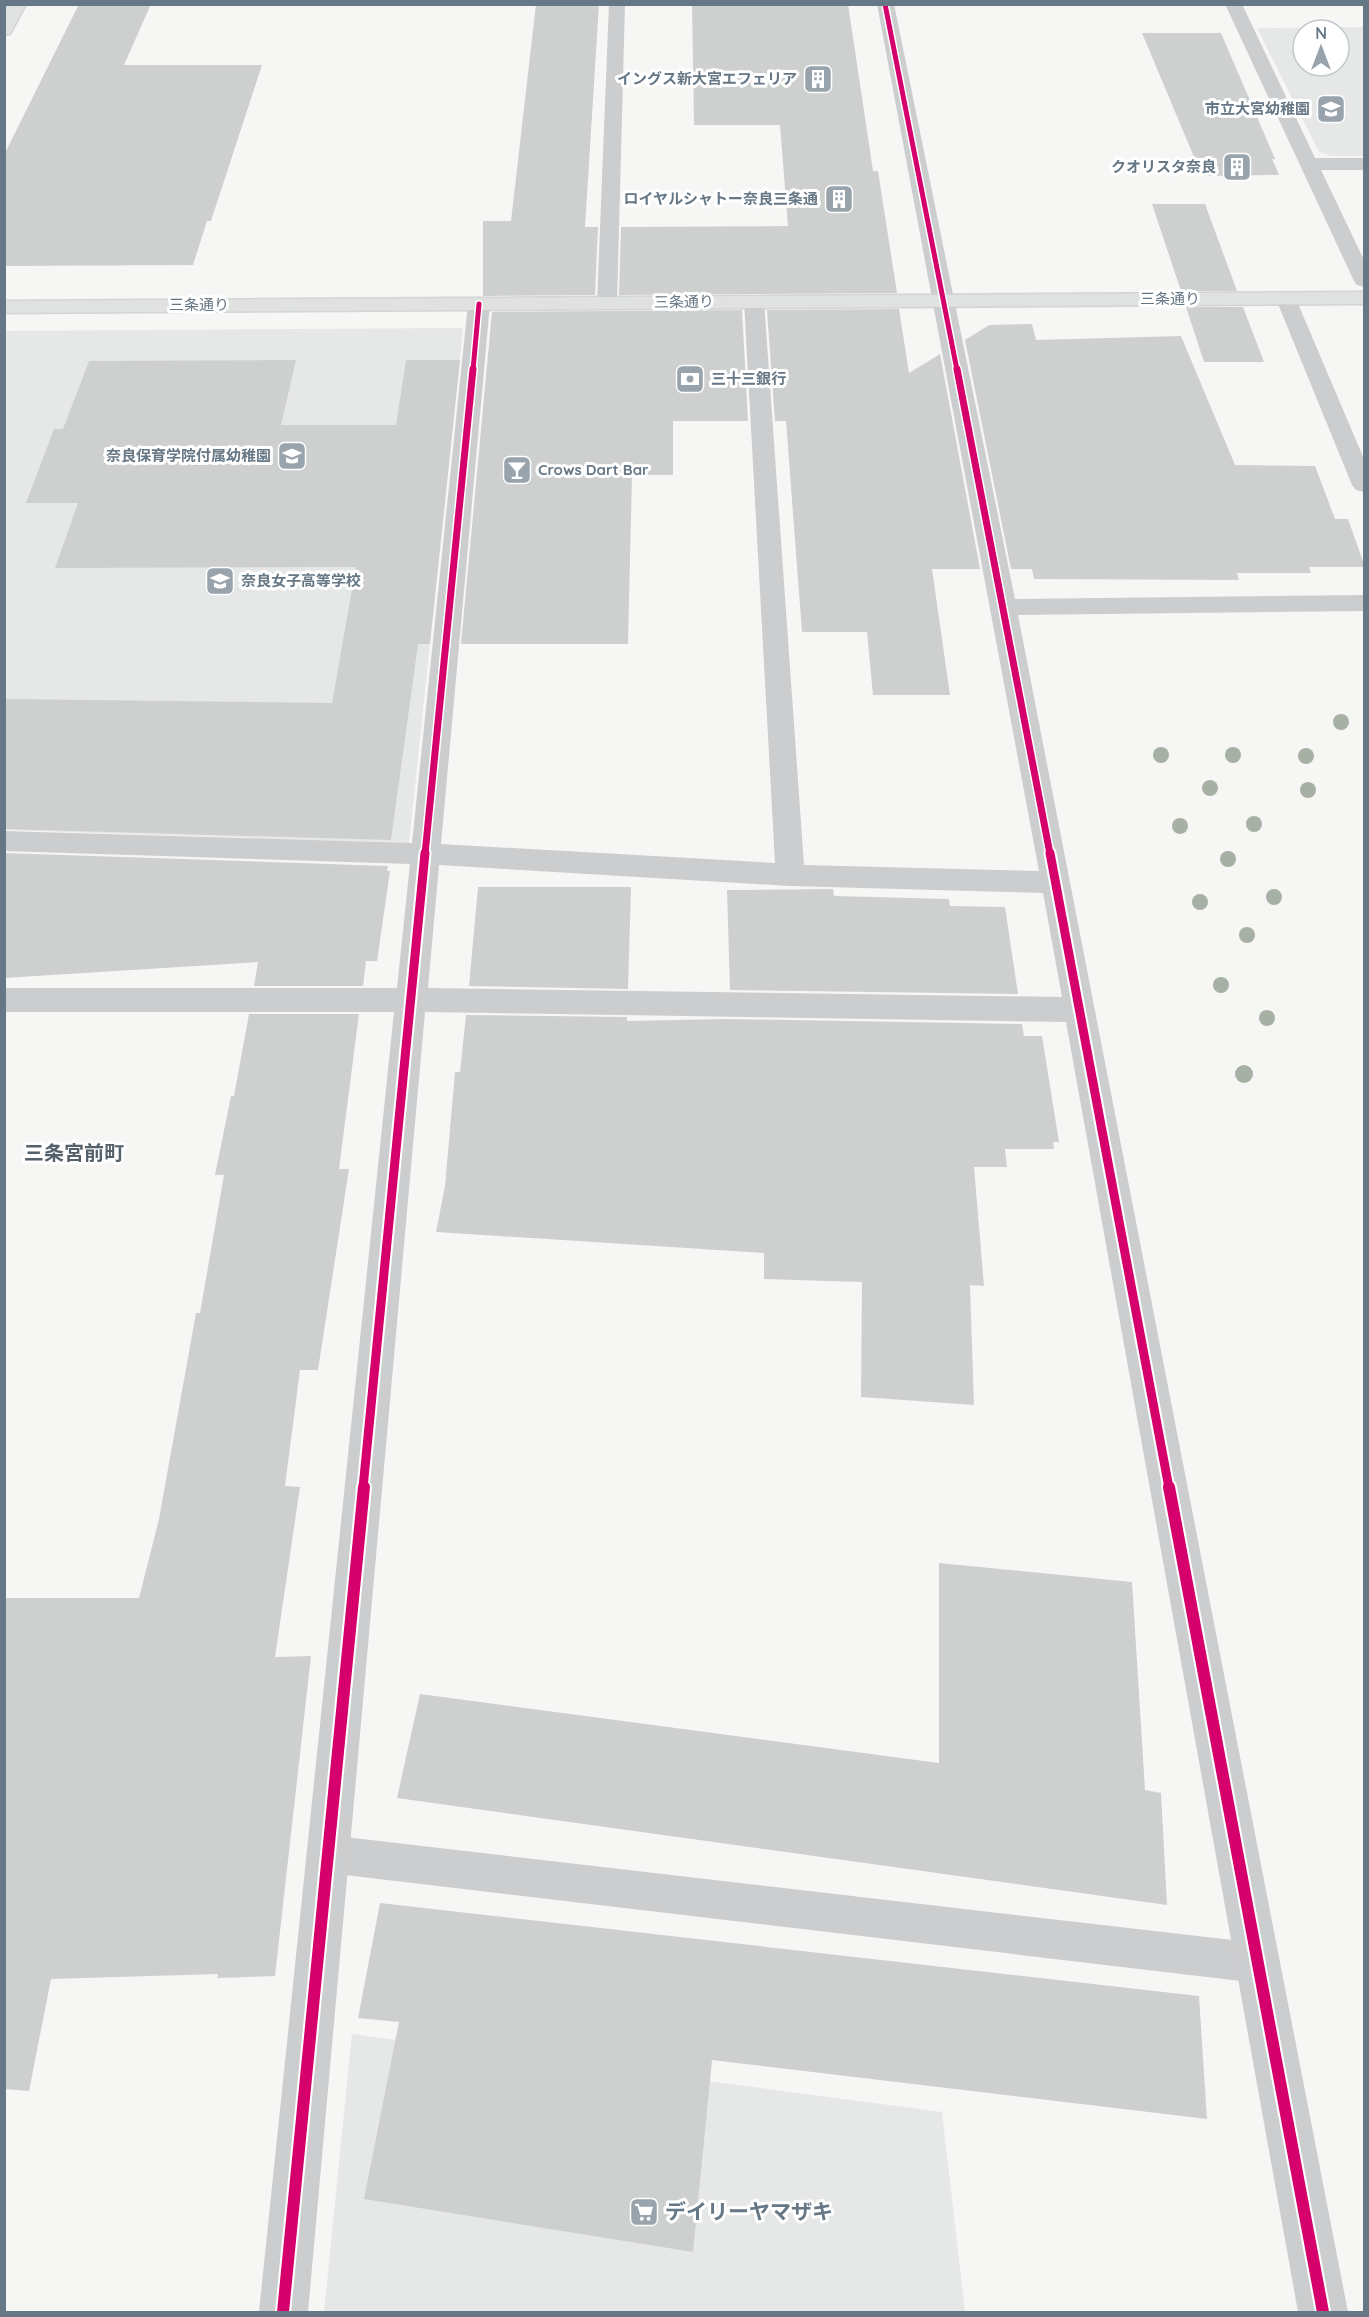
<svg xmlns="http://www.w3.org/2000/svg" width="1369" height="2317" font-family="Quicksand,'Noto Sans JP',sans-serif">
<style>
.built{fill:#e6e7e7;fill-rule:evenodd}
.building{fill:#ced0d0}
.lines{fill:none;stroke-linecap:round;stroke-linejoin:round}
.secondary-casing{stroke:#d3d4d5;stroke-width:3}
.lane{fill:#cccdce;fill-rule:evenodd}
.street{fill:#cccdce;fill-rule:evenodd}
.secondary{fill:#e0e1e1;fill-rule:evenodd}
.cycleway-far3-casing{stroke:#fff;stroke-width:8}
.cycleway-far2-casing{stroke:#fff;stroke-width:10}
.cycleway-far1-casing{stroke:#fff;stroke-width:13}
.cycleway-casing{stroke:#fff;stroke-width:16}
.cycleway-far3{stroke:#d6006c;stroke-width:5}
.cycleway-far2{stroke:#d6006c;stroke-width:7}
.cycleway-far1{stroke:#d6006c;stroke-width:9}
.cycleway{stroke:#d6006c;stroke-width:12}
.tree{fill:#a7b0a4}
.labels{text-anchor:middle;stroke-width:6;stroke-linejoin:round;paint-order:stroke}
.far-poi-label{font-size:15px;font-weight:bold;fill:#667785;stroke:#fff;text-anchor:end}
.far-street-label{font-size:15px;fill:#667785;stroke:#fff}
.neighbourhood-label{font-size:20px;font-weight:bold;fill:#54606a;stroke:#fff}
.near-poi-label{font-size:21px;font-weight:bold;fill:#667785;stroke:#fff;text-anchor:start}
</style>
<rect width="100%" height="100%" fill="#f6f6f5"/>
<g class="built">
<path d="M1364,27V156H1330L1319,152L1257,28ZM1303,30H1339V66H1303Z"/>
<path d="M463,328L409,843L5,830V331Z"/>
<path d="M352,2034L942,2112L965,2312H324Z"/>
</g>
<g class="building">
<path d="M79,4H151L124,65H262L211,221H207L193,265L4,266V155Z"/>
<path d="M536,4H599L585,227H598L595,295L483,296V221H511Z"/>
<path d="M692,4H848L873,171H878L897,293L619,295L621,227L788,226L780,125H694Z"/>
<path d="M1142,33H1221L1275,159H1272L1279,175L1202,176Z"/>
<path d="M1152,204H1205L1237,291H1181Z"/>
<path d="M1186,307H1243L1264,362H1204Z"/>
<path d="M899,309L909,373L940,354L980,569H932L950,695H873L867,632H802L786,421H775L767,310Z"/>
<path d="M742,310L748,421H673V475H632L628,644H461L492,312Z"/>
<path d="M1032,324L1036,340L1181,336L1235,465L1315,466L1335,519H1348L1365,567H1309L1311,573H1237L1239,580L1034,579L1032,569H1011L965,340L989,325Z"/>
<path d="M296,360L281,425H396L406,360H460L430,644H418L391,840L4,829V699L332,703L356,567L55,568L78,503H26L54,429H63L89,361Z"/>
<path d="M4,853L388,866L387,871H390L377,961H366L363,986H254L258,962L4,978Z"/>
<path d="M478,887H631L628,989L469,986Z"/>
<path d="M833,889L834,896L949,899L950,906L1005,907L1018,994L730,990L727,890Z"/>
<path d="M249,1014H359L339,1169H349L318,1370H300L285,1486L300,1487L275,1657L311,1656L275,1976L217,1978L218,1974L51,1979L29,2091L4,2089V1598H139L159,1519L196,1313H200L224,1175H215L231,1096H234Z"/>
<path d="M466,1015L627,1017V1021L725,1019L1022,1024L1024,1036H1042L1059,1142H1053L1054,1149H1005L1007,1167H974L984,1286L970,1285L974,1405L861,1397L862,1282L764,1279V1253L436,1232L445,1186L455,1072H460Z"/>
<path d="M939,1563L1132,1582L1145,1790L1161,1793L1167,1905L397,1798L420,1694L939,1763Z"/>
<path d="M380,1903L1199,1996L1207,2119L712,2060L693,2252L364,2199L399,2022L358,2018Z"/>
</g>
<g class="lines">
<g class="secondary-casing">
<g id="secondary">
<path d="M9,4H26L10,34L4,35V13Z"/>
<path d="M1364,292V304L4,313V301Z"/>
</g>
</g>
<g class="lane">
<path d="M609,4H625L617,303L607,309L597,303Z"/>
<path d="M328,1835L1258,1943L1272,1949L1278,1963L1272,1977L1258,1983L328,1873L314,1868L309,1854L314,1840Z"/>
</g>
<g class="street">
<path d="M877,4H894L1015,599L1364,595V611L1018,615L1348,2312H1298L1066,1022L425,1012L308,2312H259L394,1012H4V988H397L410,864L4,851V831L412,843L468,304L472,300H486L490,304L441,844L775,863L744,301L747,297H761L764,301L804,865L1039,871ZM439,865L790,886L1043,893L1062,997L428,988Z"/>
<path d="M1225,4H1242L1315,158H1364V170H1321L1364,260V287L1357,285L1354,281Z"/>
<path d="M1286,293L1293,295L1296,299L1364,459V492L1356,490L1352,485L1276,299L1279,295Z"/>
</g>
<use href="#secondary" class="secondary"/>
<g class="cycleway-far3-casing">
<g id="cycleway-far3">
<path d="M885,4L957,370"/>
<path d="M473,370L479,304"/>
</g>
</g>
<g class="cycleway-far2-casing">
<g id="cycleway-far2">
<path d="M957,369L1050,854"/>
<path d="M425,854L473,369"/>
</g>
</g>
<g class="cycleway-far1-casing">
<g id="cycleway-far1">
<path d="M1050,853L1169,1488"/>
<path d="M363,1488L425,853"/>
</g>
</g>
<g class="cycleway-casing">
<g id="cycleway">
<path d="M1169,1487L1323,2312"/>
<path d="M283,2312L364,1487"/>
</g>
</g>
<use href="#cycleway-far3" class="cycleway-far3"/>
<use href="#cycleway-far2" class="cycleway-far2"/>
<use href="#cycleway-far1" class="cycleway-far1"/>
<use href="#cycleway" class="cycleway"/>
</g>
<g class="tree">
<circle cx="1341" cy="722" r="8"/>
<circle cx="1161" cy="755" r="8"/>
<circle cx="1233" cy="755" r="8"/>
<circle cx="1306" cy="756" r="8"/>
<circle cx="1210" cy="788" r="8"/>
<circle cx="1308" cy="790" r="8"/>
<circle cx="1254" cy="824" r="8"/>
<circle cx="1180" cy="826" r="8"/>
<circle cx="1228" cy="859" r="8"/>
<circle cx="1274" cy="897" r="8"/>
<circle cx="1200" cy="902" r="8"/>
<circle cx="1247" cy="935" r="8"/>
<circle cx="1221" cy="985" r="8"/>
<circle cx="1267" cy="1018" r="8"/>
<circle cx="1244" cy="1074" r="9"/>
</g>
<defs>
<g id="building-square" transform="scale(1.5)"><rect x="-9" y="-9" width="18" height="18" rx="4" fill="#98a3ac" stroke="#fff"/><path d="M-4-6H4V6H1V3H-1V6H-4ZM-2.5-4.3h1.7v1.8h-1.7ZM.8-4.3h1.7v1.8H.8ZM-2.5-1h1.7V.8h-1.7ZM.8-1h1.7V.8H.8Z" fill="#fff"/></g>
<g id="school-square" transform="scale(1.5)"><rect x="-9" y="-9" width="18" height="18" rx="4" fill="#98a3ac" stroke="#fff"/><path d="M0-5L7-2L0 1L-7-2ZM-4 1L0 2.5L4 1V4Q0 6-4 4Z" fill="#fff"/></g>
<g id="bank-square" transform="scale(1.5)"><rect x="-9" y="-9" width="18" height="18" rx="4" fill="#98a3ac" stroke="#fff"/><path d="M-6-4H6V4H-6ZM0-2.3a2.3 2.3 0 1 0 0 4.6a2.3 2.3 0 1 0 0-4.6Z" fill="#fff"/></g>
<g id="bar-square" transform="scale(1.5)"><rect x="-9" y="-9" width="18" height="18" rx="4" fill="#98a3ac" stroke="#fff"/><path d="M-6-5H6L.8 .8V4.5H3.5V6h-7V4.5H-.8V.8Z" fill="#fff"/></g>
<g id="supermarket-square" transform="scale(1.5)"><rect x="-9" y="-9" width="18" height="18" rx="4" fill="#98a3ac" stroke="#fff"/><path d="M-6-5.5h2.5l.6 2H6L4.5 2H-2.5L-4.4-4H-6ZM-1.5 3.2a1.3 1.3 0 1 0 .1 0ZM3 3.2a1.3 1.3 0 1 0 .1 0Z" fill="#fff"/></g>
</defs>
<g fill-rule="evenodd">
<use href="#building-square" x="818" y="79"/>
<use href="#school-square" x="1331" y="109"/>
<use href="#building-square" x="1237" y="167"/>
<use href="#building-square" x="839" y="199"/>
<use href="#bank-square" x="690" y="379"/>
<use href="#school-square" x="292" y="456"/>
<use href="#bar-square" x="517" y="470"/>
<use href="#school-square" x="220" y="581"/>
<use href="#supermarket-square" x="644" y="2212"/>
</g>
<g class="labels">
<g class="far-poi-label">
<text x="797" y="84">イングス新大宮エフェリア</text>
<text x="1310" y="114">市立大宮幼稚園</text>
<text x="1216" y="172">クオリスタ奈良</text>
<text x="818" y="204">ロイヤルシャトー奈良三条通</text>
<text x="711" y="384" text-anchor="start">三十三銀行</text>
<text x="271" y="461">奈良保育学院付属幼稚園</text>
<text x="538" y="475" text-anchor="start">Crows Dart Bar</text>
<text x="241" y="586" text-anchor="start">奈良女子高等学校</text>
</g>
<g class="far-street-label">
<text x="1170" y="304">三条通り</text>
<text transform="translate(684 302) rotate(-1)" y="5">三条通り</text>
<text x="199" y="310">三条通り</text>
</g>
<g class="neighbourhood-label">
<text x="74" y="1160">三条宮前町</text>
</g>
<g class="near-poi-label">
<text x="665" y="2219">デイリーヤマザキ</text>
</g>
</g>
<rect width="1369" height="2317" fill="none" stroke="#667785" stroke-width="12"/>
<g transform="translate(1321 48)"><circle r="28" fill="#ffffff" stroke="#c2c9ce" stroke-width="1.5"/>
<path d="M0-4.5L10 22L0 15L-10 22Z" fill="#98a3ac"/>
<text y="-9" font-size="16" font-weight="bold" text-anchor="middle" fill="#667785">N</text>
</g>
</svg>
